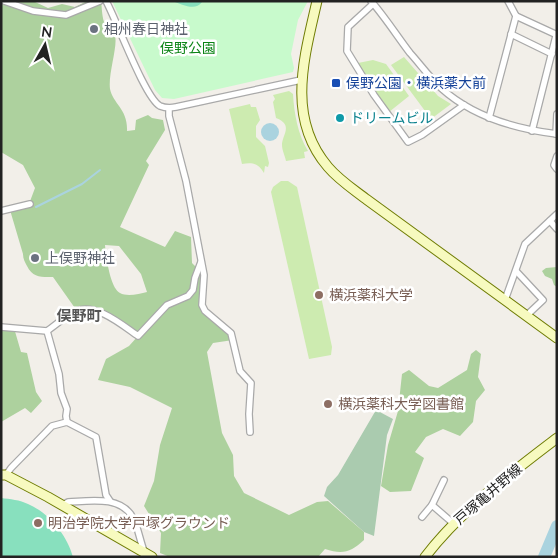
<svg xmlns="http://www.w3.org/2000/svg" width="558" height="558" font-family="Lato,'Noto Sans JP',sans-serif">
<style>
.grass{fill:#cdebb0}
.forest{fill:#add19e;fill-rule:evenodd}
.cemetery{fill:#aacbaf}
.park{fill:#c8facc}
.pitch{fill:#88e0be}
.water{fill:#aad3df}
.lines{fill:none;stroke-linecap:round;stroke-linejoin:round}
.stream{stroke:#aad3df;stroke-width:2}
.river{stroke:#aad3df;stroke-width:12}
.street-casing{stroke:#a9a9a9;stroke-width:8}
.secondary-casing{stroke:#707d05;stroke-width:11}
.street{stroke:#fff;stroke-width:5.5}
.secondary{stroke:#f7fabf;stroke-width:9}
.worship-dot{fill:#6b7280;stroke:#fff;stroke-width:2}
.transit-dot{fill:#1a4fb4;stroke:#fff;stroke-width:2}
.culture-dot{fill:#0f9aa8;stroke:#fff;stroke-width:2}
.education-dot{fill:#8d6e63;stroke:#fff;stroke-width:2}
.labels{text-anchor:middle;stroke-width:5;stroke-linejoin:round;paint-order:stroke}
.worship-label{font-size:14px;fill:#5b616d;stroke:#fff;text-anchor:start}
.park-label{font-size:14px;fill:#0c8416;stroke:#fff}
.transit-label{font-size:14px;fill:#164399;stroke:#fff;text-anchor:start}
.culture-label{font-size:14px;fill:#0d838f;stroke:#fff;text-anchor:start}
.education-label{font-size:14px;fill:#785e54;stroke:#fff;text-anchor:start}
.street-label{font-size:14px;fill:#222;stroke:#fff}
.neighbourhood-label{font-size:15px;font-weight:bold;fill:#555;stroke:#fff}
</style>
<rect width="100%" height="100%" fill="#f2efe9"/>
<g class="grass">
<path d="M404,57L438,96L451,104L431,119L391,65Z"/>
<path d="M373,60L386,64L409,96L389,112L358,63Z"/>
<path d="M289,91L293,94C294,113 298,135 308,151L304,152L305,158L286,161C285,156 282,150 282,145C282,135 294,125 276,118L273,102L275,99L273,95Z"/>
<path d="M250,104L251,107H256L260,120L256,126V137L265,146L269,163L268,167L265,166L264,173C258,163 252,162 242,164L229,109Z"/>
<path d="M281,181H288L297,187L332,347L331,355L309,359L271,192L273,187Z"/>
</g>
<g class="forest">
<path d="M1,1H33L48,8L62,4L75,7L87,1H101C102,8 102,19 105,24C108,28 113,30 115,36C118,46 108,74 110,89C113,104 128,109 127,131L135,130L136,120L148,115L152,118L163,120L165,130L146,161L149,165L120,227L165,247L175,231L191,237L192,263L204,275L202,306L221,323L233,340L213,343L207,352L222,433L233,455L234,476L244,493L289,515L317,502L328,501L364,532V540C351,552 343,555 325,549L318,557H170L160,553L161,533L144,506L154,481L160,445L172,408L130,387L98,380L106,359L129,346L138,336L101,313L77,311L53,277C41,277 33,278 27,266C25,262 23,259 23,254L10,210L29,204L35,188L23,165L1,152ZM105,245L119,246L141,274L147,292C139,294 127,297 120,293C110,288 106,256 105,245Z"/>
<path d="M557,267V287L554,285L552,279L545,276L542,271L546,268Z"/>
<path d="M1,327L14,328L21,352L27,353L36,392L42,401L31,413L25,408L1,422Z"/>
<path d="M476,350L481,354L478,377L485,390L476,401L473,422L460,436L443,429L426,437L415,452L424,458L411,491L390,492L381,486L388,445L398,411L402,374L409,370L429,386L438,388L467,370L471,354Z"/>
</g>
<path class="cemetery" d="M376,410L393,419L387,435L374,536L364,532L324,496L327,487L338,475Z"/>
<path class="park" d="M112,1H308L298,20L291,54L294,68L293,72L174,99L162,98L155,90Z"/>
<g class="pitch">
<path d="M172,1H206L202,2C195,12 182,4 172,1Z"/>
<path d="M1,498C10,499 20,500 28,504C49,513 67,535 73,557H1Z"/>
</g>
<circle class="water" cx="270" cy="132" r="9"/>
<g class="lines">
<path class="stream" d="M36,207L82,184L100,170"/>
<path class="river" d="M544,557L557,526"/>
<g class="street-casing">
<g id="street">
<path d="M4,1L33,11L66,15L100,1"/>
<path d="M106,1C117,21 145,98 160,106C165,108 171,108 176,107L301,80"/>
<path d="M371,1C385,17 397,36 410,53C420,64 430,78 441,88C473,117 515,129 557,134"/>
<path d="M373,4L348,27L347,51L374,95L408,142L422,135L464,105"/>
<path d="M516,16L555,34L556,36L532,131"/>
<path d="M511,34L552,54"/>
<path d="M169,108V116L186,181L204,275L202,305L205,311L231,333L240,371L251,383L249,414L250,432"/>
<path d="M489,118L516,16L508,1"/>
<path d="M556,134L557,114"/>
<path d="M557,156L554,165L557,169"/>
<path d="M1,211L30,204"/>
<path d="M550,221L557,229"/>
<path d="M516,271L543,300L526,316"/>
<path d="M505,300L525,244L557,214"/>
<path d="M1,327L47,331"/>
<path d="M67,422L66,416L67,409L61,393L59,374L47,331C56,325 65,316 76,311C97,303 122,325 138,336L167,305L188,296L193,290L195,278L201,262"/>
<path d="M6,475L11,468L52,426L67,422L96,437L106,495L110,501"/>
<path d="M63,505L68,502C89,501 121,495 133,518C138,527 140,541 144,551"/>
<path d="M432,505L444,480"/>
<path d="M422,517L432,505L454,524"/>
</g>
</g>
<g class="secondary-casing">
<g id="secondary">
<path d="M317,1C304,58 286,118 328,167C339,180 353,189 366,199L557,338"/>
<path d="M1,475H6L48,497L152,557"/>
<path d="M425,557C461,510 510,474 557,438"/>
</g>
</g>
<use href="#street" class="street"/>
<use href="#secondary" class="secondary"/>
</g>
<g class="worship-dot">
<circle cx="94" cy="29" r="5"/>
<circle cx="35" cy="258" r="5"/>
</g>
<rect class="transit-dot" x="331" y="78" width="10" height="10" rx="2.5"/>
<circle class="culture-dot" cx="340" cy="118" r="5"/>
<g class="education-dot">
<circle cx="319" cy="295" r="5"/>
<circle cx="328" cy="404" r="5"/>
<circle cx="38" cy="523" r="5"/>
</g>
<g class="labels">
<g class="worship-label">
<text x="104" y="34">相州春日神社</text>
<text x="45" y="263">上俣野神社</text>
</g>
<g class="park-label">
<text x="188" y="53">俣野公園</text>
</g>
<g class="transit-label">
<text x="346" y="88">俣野公園・横浜薬大前</text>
</g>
<g class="culture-label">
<text x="350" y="123">ドリームビル</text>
</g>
<g class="education-label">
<text x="329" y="300">横浜薬科大学</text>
<text x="338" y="409">横浜薬科大学図書館</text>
<text x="48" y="528">明治学院大学戸塚グラウンド</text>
</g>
<g class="street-label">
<text transform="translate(488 494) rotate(-41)" y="5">戸塚亀井野線</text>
</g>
<g class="neighbourhood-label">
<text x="79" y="321">俣野町</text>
</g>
</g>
<rect width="558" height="558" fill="none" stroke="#222222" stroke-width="5"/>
<g transform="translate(45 45) rotate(8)" stroke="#ffffff" stroke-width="4" paint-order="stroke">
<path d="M0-4L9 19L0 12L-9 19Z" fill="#222222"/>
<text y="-8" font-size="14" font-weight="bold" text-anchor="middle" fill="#222222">N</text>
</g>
</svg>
